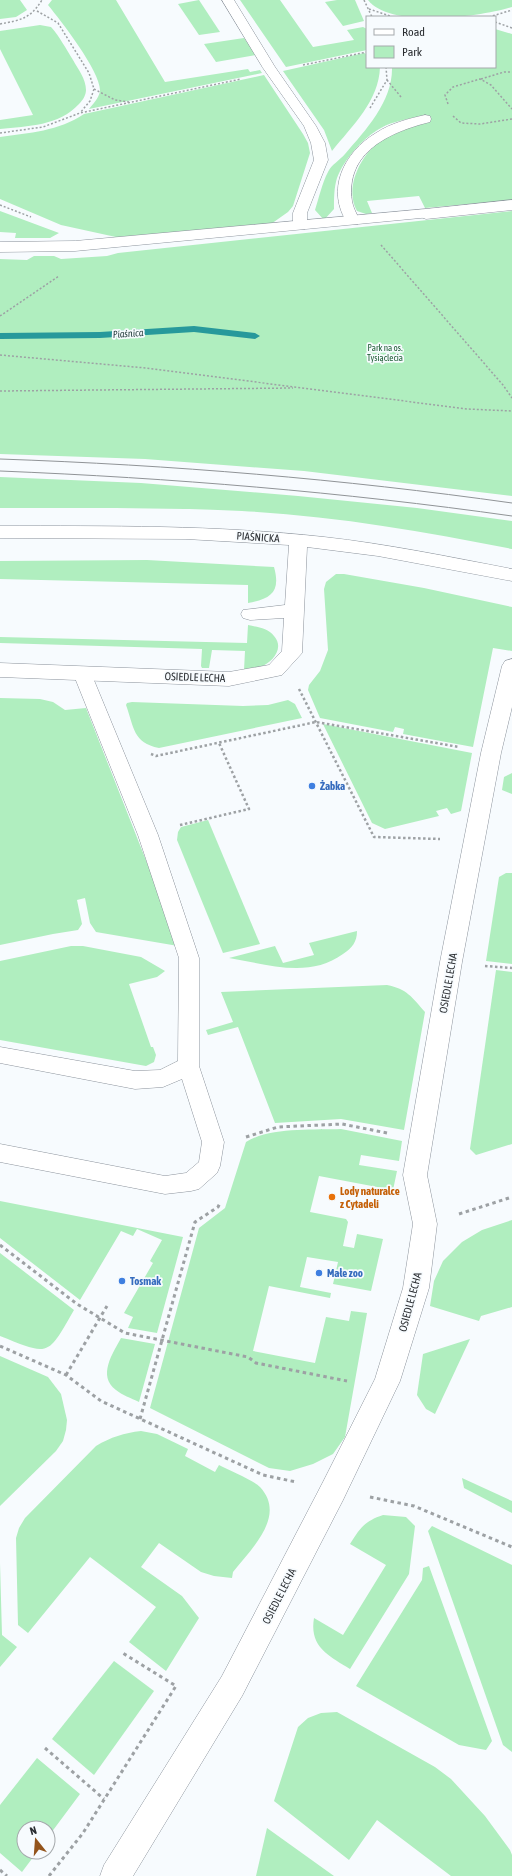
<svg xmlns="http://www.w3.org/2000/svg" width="512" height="1876" font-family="'Asap Condensed',sans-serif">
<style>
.green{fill:#b0eebf}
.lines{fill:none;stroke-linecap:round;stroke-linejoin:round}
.stream{fill:#27999b;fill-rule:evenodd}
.service-casing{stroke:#8c939c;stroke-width:1}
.pedestrian-casing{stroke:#8c939c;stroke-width:1}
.minor-casing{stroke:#8c939c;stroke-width:1}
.path-far2{stroke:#9da1a4;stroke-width:1.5;stroke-dasharray:2 2;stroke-linecap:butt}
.path-far1{stroke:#9da1a4;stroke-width:2.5;stroke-dasharray:2.5 2.5;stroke-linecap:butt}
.path{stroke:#9da1a4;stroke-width:3;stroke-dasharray:3.5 3.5;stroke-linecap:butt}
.service{fill:#fff;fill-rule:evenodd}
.pedestrian{fill:#fff;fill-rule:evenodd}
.minor{fill:#fff;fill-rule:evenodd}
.tram{stroke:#909497;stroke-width:1}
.shop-dot{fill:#3f7fe0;stroke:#f7fbfe;stroke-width:1.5}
.food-dot{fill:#e8710a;stroke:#f7fbfe;stroke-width:1.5}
.labels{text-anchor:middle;stroke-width:3.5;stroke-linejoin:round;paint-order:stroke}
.far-park-label{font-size:9px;fill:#195830;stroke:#f7fbfe}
.far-water-label{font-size:10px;font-style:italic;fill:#1f3838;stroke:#f7fbfe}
.street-label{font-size:11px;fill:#2a2d31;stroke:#f7fbfe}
.shop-label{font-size:11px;font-weight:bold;fill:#366cbe;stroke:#f7fbfe;text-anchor:start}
.food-label{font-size:11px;font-weight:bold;fill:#c56008;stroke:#f7fbfe;text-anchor:start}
</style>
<rect width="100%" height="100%" fill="#f7fbfe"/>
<g class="green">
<path d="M0,0H20L27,10L16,17L0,19Z"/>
<path d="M52,0H116L165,82L248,69L250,72L260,70L262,73L89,109C93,104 99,98 100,91C101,72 61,21 48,5Z"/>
<path d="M199,0L220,32L199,35L178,4Z"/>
<path d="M240,0H280L313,47L354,40L347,30L363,27L367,29V50L286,67Z"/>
<path d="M337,0H355L364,21L343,26L325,2Z"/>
<path d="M368,0H512V7C481,17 390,29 368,0Z"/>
<path d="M40,25L51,27C60,37 66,49 73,60C78,69 86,79 86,90C86,95 83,100 79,104C59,126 28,126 0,129V120L33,115L0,49V31Z"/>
<path d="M495,29L512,34V200L425,208L419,196L367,201L372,213L366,214L357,211C342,184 366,145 392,133C403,128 416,125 428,122L422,116C409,119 393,121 381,128C364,137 344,159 337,178C334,188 334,198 334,209L324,220L315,210C319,198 322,183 328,172C331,165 340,160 345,154C366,130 393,101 392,67H495Z"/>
<path d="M244,38L256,55L216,62L204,44Z"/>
<path d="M364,53L367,54V67H380C379,101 352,126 332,151L324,130L283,71Z"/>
<path d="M264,75L303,134L308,143L310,153L293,206L288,212L271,224L125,239L61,225L0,199V137C29,133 59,131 84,114Z"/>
<path d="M0,211L59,233L50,238H15L16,233L0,232Z"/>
<path d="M512,211V496L304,471L145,459L0,454V259L27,260L34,256H54L61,259L107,256L118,253Z"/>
<path d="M0,477L141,483L298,496L417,508L512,521V549C423,531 333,516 242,511C162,507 81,508 0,508Z"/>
<path d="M147,560L274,567C281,592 271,599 248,603V585L0,579V561Z"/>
<path d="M336,574H344L424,588L512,607V651L493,648L473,747L403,734L404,729L395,727L393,732L320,718L308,690L309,685L320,671L328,650L324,589L326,582Z"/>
<path d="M248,625C257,627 268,628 274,636C285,648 272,663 260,667C255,669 249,669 244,670L245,651L212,650L209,668H202L201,666L202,649L0,643V637L247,643Z"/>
<path d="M0,698L40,699L53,702L65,710L86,708L177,939L178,946L96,932L90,923L85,898L77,900L82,924L78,930L53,934L0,945Z"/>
<path d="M288,700L295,704L302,718L159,748C133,743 134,727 126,705L127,703L132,702L243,706L268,705Z"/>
<path d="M323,724L472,753L461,811L451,814L447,808L436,811L439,816L385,829L372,823Z"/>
<path d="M512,773V794L502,790L504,777Z"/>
<path d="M208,820L260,944L223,953L177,840L178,832L181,827Z"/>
<path d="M506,873H512V964L486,961L499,877Z"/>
<path d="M357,931C357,942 352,948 343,954C309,979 267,964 229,958L275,946L283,963L314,955L309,943Z"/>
<path d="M71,946H83L141,957L165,971L157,977L129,984L151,1047H153L156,1055L154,1062L146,1066L0,1040V961Z"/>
<path d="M496,970L512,972V1144L476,1155L470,1149Z"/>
<path d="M387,985C407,989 412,997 425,1012L404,1130L341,1119L275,1123L238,1027L208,1035L206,1030L233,1022L221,992Z"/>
<path d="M341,1129L402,1141L399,1161L361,1155L359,1165L397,1171L393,1190L319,1176L310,1212L346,1219L348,1222L343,1246L354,1248L357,1234L383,1239L371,1291L333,1284L338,1262L307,1257L300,1287L331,1293L330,1298L269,1286L253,1351L315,1363L326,1317L349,1321L351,1311L367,1313L345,1437L333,1454L313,1464L290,1471L269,1468L150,1408L199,1228L225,1208L246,1142C270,1127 313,1130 341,1129Z"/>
<path d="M0,1201L183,1237L157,1333L128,1328L133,1317L124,1313L153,1263L150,1261L162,1240L137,1229L133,1236L121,1231L80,1300L0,1238Z"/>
<path d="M512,1220V1307L481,1316L479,1321L430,1306L434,1281L443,1261L462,1242L482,1230Z"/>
<path d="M0,1253L74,1310C47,1357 50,1356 0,1336Z"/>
<path d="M121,1338L155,1344L139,1402C131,1398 122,1395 116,1390C97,1376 113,1353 121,1338Z"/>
<path d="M470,1339L435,1414L426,1409L417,1395L423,1354Z"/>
<path d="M0,1356L48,1377L61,1394L67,1420L66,1430L63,1441L56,1451L0,1506Z"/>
<path d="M141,1431L157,1434L188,1449L185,1456L215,1472L219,1465C228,1470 253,1480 260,1487C287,1516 251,1549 233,1572L232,1578L214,1576L201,1572L159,1543L141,1567L182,1596L199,1618L166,1671L129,1642L156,1607L90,1557L28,1633L18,1625L16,1538L19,1528L25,1518L96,1446C111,1437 124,1433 141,1431Z"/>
<path d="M462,1478L512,1501V1513L464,1488Z"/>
<path d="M383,1515L406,1517L415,1526L409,1574L350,1669C329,1656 309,1647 314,1618L343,1635L386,1565L350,1544C360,1528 365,1521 383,1515Z"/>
<path d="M432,1526L512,1565V1752L503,1745L428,1531Z"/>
<path d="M0,1563L2,1635L17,1647L0,1667Z"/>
<path d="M429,1566L492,1741L486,1750L459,1745L356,1686L422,1580L423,1568Z"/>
<path d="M114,1661L154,1691L94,1775L52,1739Z"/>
<path d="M337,1712L435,1767L451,1779L485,1816L510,1850L512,1855V1876H451L377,1820L349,1860L274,1801L298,1727L308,1718L321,1713Z"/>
<path d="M37,1758L80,1794L48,1837V1828H24V1852H37L22,1872L0,1853V1805Z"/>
<path d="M267,1828L334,1876H256Z"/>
</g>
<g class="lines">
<path class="stream" d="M194,326L255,333L260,336L255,339L194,332L100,338L0,339V333L100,332Z"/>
<g class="service-casing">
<g id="service">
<path d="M222,0H234L275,67L316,126L325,143L328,160L307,213V226L305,229H295L293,226V213L314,160L311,143L304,126L263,68Z"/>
<path d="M425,115L430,116L431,119L430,122C390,132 345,152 352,201C353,208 357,214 360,221L358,224H348C325,190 344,152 376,133C391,123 408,119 425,115Z"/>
<path d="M82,667L88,669L91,673L158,835L199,958V1066L224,1142L220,1166L217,1173L199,1189L191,1191L165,1194L0,1162V1144L165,1176L186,1173L199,1162L202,1142L182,1079L163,1087L135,1089L0,1063V1047L135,1071L160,1070L178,1061L179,958L138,835L73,673L76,669Z"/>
</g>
</g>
<g class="pedestrian-casing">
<path id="pedestrian" d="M512,200V210L426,219L421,217L418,214L421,211L426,209Z"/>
</g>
<g class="minor-casing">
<g id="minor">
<path d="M426,209L431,211L434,214L431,217L75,251L0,252V242L75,241Z"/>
<path d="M0,526C108,526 216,525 324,537C387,544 450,557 512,569V581L378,556L307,547L302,653L282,675L229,686L0,677V663L229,672L269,665L282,651L284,618L250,620L243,618L241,614L243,610L285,605L289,545L186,539L0,538Z"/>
<path d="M512,659V707L501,753L462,962L427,1175L437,1224L429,1288L400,1381L343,1500L242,1696L133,1876H100L104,1865L222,1676L323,1482L375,1379L403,1288L413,1224L403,1175L440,962L481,753L502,666L505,661Z"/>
</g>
</g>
<g class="path-far2">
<path d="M364,0L372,17"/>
<path d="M369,9L393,17"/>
<path d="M37,11L58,23L89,73L94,89L90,101L80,113"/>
<path d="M489,17L512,10"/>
<path d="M495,22L512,28"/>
<path d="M0,24C21,20 30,19 42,0"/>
<path d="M303,65L367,52"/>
<path d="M481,79L504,72H512"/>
<path d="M387,80L401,97"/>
<path d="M94,89L115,100L129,102"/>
<path d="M448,104L445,95L453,87L480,79L491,85L512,109"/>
<path d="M370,108L387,80L386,67"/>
<path d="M453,116L461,123L480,124L512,119"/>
<path d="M0,133L43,127L80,113L241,79"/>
<path d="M0,205L31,217"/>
<path d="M381,245L503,385L512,398"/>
<path d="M0,316L59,276"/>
<path d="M0,355L146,368L467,409L512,411"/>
<path d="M0,391L293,388"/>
</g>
<g class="path-far1">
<path d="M299,689L374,837L440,839"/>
<path d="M151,754L156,756L316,722L459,747"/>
<path d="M180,825L249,809L219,743"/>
<path d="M485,966L512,968"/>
</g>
<g class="path">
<path d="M246,1137L278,1127L342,1124L387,1133"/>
<path d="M459,1214L512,1197"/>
<path d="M0,1245L77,1304L125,1333L248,1357L256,1363L347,1381"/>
<path d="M0,1346L66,1375L101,1401L263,1475L296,1482"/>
<path d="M66,1375L107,1306"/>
<path d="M140,1419L195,1222L218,1207L220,1203"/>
<path d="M370,1497L414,1506L512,1547"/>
<path d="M45,1748L104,1799"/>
<path d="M0,1870L7,1876"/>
<path d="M49,1876L83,1833L176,1686L121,1652"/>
</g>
<use href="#service" class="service"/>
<use href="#pedestrian" class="pedestrian"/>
<use href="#minor" class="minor"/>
<g class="tram">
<path d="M0,459C172,465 342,479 512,503"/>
<path d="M0,471C172,478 342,492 512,516"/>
</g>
</g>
<g class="shop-dot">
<circle cx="312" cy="786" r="4"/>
<circle cx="319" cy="1273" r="4"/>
<circle cx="122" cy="1281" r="4"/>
</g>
<circle class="food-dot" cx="332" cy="1197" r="4"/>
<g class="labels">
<g class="far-park-label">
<text x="385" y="351">Park na os.<tspan x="385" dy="10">Tysiąclecia</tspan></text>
</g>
<g class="far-water-label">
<text transform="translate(128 333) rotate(-4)" y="4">Piaśnica</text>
</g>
<g class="street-label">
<text transform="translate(258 537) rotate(4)" y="4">PIAŚNICKA</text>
<text transform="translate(195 677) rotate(2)" y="4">OSIEDLE LECHA</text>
<text transform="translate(448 983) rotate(-80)" y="4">OSIEDLE LECHA</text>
<text transform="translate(410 1302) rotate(-75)" y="4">OSIEDLE LECHA</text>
<text transform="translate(279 1596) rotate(-63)" y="4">OSIEDLE LECHA</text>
</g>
<g class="shop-label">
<text x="320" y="790">Żabka</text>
<text x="327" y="1277">Małe zoo</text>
<text x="130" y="1285">Tosmak</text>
</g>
<g class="food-label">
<text x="340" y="1195">Lody naturalce<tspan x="340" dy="13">z Cytadeli</tspan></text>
</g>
</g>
<rect x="366" y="16" width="130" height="52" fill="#f7fbfe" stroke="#a5a9ac"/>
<rect x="374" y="29" width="20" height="6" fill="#ffffff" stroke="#a5a9ac"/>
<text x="402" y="36" font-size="12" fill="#2a2d31">Road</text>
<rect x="374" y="46" width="20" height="12" fill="#b0eebf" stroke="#a5a9ac"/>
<text x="402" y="56" font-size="12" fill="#2a2d31">Park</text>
<g transform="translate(36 1840) rotate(343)"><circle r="19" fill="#f7fbfe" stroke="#a5a9ac"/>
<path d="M0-3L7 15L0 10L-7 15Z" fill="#93541c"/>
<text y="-6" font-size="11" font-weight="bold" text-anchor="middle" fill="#2a2d31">N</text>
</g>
</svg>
